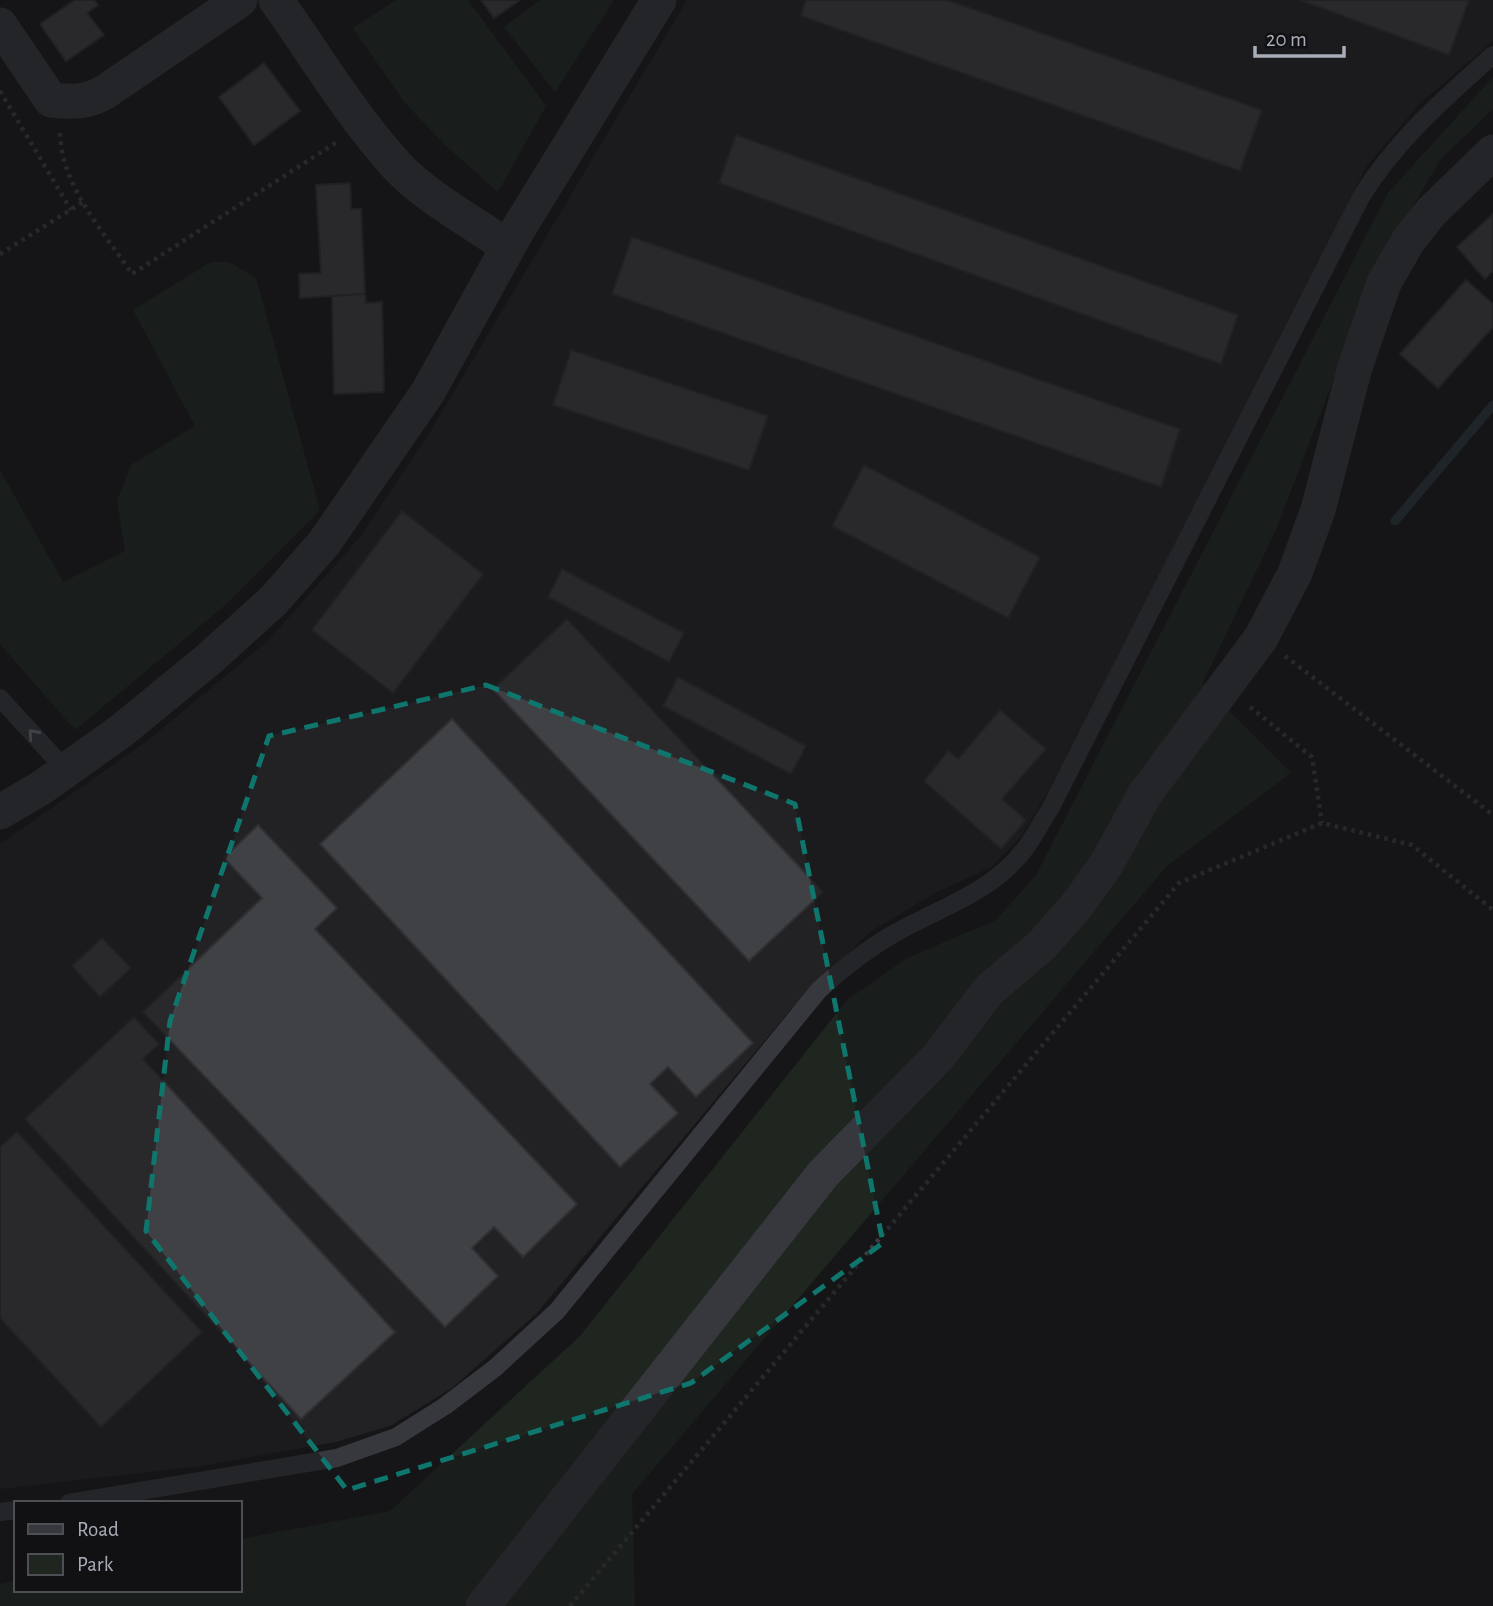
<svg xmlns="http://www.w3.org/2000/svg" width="1493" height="1606" font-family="'Alegreya Sans',sans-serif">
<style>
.built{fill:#222225}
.green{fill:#1e261f}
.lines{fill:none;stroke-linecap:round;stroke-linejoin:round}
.stream{stroke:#2c353c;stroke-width:9}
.building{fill:#404145;stroke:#303034;stroke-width:2}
.path{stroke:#3d3f44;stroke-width:4.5;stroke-dasharray:3.5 5;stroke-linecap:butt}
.lane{stroke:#37383d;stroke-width:18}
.street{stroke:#37383d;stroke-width:35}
.oneway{stroke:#757881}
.marked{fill:none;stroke:#0f766e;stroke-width:5;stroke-dasharray:14 9;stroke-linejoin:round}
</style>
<rect width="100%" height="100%" fill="#161618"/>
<path class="built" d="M687,0H1493V41L1420,103L1366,167L1069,755L1021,837L991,867L935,893L870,932L792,1008L536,1314L452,1388L390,1426L336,1442L201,1466L0,1489V844L146,742L269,640L360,537L430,432Z"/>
<g class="green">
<path d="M396,0H468L546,106L498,192L446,146L405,103L353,28Z"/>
<path d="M540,0H614L555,92L504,27Z"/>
<path d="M1493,77V109L1441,159L1376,268L1276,530L1202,684L1291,773L1167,866L632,1494L635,1606H0V1584L16,1581V1590H240V1539L390,1511L580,1336L847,1000L907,958L996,920L1036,875L1388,193Z"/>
<path d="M211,262H229L256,278L320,510L223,607L75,730L0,644V470L63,582L125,551L117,501L131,465L195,426L133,310Z"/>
</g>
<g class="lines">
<path class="stream" d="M1395,521L1493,405"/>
</g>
<g class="building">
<path d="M75,0H94L98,5L87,13L104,35L66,61L40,24Z"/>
<path d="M481,0H520L494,18Z"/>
<path d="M806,0H947L1262,110L1240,171L801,16Z"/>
<path d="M1300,0H1469L1449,55Z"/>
<path d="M264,63L300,111L254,145L219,97Z"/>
<path d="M736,135L1238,315L1221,364L719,183Z"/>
<path d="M350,183L351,209H361L365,294L300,298L299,274L321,273L316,185Z"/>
<path d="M1493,214V271L1485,279L1457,247Z"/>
<path d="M632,237L1180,429L1161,487L612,294Z"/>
<path d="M1466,280L1493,304V327L1438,388L1400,354Z"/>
<path d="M365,294L366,303L382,302L384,392L334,394L332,296Z"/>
<path d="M571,350L768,416L749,470L553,405Z"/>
<path d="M864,465L1040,557L1008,618L832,526Z"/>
<path d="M402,511L483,574L393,693L312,630Z"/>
<path d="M562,569L684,633L669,662L548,597Z"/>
<path d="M567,619L823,892L749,961L493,689Z"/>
<path d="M678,677L806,746L791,774L663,706Z"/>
<path d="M1000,710L1046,749L1002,799L1026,820L1001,849L924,781L948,751L958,759Z"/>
<path d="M452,719L753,1043L696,1097L668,1067L650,1084L678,1113L620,1167L320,844Z"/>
<path d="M258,825L337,908L315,929L577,1204L523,1257L494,1227L472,1248L498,1276L445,1327L143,1012L262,898L224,858Z"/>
<path d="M102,938L131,968L100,997L72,966Z"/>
<path d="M134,1017L159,1044L143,1059L395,1332L301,1419L25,1119Z"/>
<path d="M17,1132L202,1332L101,1427L0,1318V1147Z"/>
</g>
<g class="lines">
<g class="path">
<path d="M0,91L71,210"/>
<path d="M60,133C61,186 104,232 132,274L337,142"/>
<path d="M0,254L83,202"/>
<path d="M1285,656L1493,815"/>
<path d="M1250,707L1312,757L1322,823"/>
<path d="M570,1606L1179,883L1322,823L1412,845L1493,910"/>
</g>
<g class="lane">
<path d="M0,698L66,770"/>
<path d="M69,1503L337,1458L396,1437L445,1406L495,1368L557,1311L819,990C843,968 868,948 897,932C940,908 992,892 1024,850C1034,838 1041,822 1050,809L1361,197C1396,140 1444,99 1493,55"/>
<path d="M0,1512L16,1510"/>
</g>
<g class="street">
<path d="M276,0C315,55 351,115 396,165C427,198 471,221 508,247"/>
<path d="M0,25L51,100C72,102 86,103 105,92L240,0"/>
<path d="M0,812L41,788L121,731L209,659L274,600L324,543L428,392L517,231L659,0"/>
<path d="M483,1606L823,1174L938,1057L989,990L1043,944L1078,904L1107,863L1145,794L1261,638L1295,573L1318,510L1355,367L1384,283L1408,241L1431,212L1493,152"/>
</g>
</g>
<defs><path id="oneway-chevron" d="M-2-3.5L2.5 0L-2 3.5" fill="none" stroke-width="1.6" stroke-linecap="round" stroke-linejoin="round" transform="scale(1.75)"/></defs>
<use class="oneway" href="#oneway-chevron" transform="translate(33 734) rotate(-132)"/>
<path d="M0 0H1493V1606H0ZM486,685L795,804L883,1243L691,1383L347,1490L146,1231L170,1021L269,736Z" fill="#161618" fill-opacity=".55" fill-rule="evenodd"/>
<path class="marked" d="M486,685L795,804L883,1243L691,1383L347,1490L146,1231L170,1021L269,736Z"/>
<rect x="14" y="1501" width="228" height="91" fill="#111113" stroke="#4d4f55" stroke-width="2"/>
<rect x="28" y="1524" width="35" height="10" fill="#37383d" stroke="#4d4f55" stroke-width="2"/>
<text x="77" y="1536" font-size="21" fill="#a8adb8">Road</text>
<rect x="28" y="1554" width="35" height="21" fill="#1e261f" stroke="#4d4f55" stroke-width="2"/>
<text x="77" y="1571" font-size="21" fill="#a8adb8">Park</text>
<path d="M1255 46v10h89v-10" fill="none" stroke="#a8adb8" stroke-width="3.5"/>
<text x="1266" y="46" font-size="21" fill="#a8adb8" stroke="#111113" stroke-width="5" paint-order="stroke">20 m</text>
</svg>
